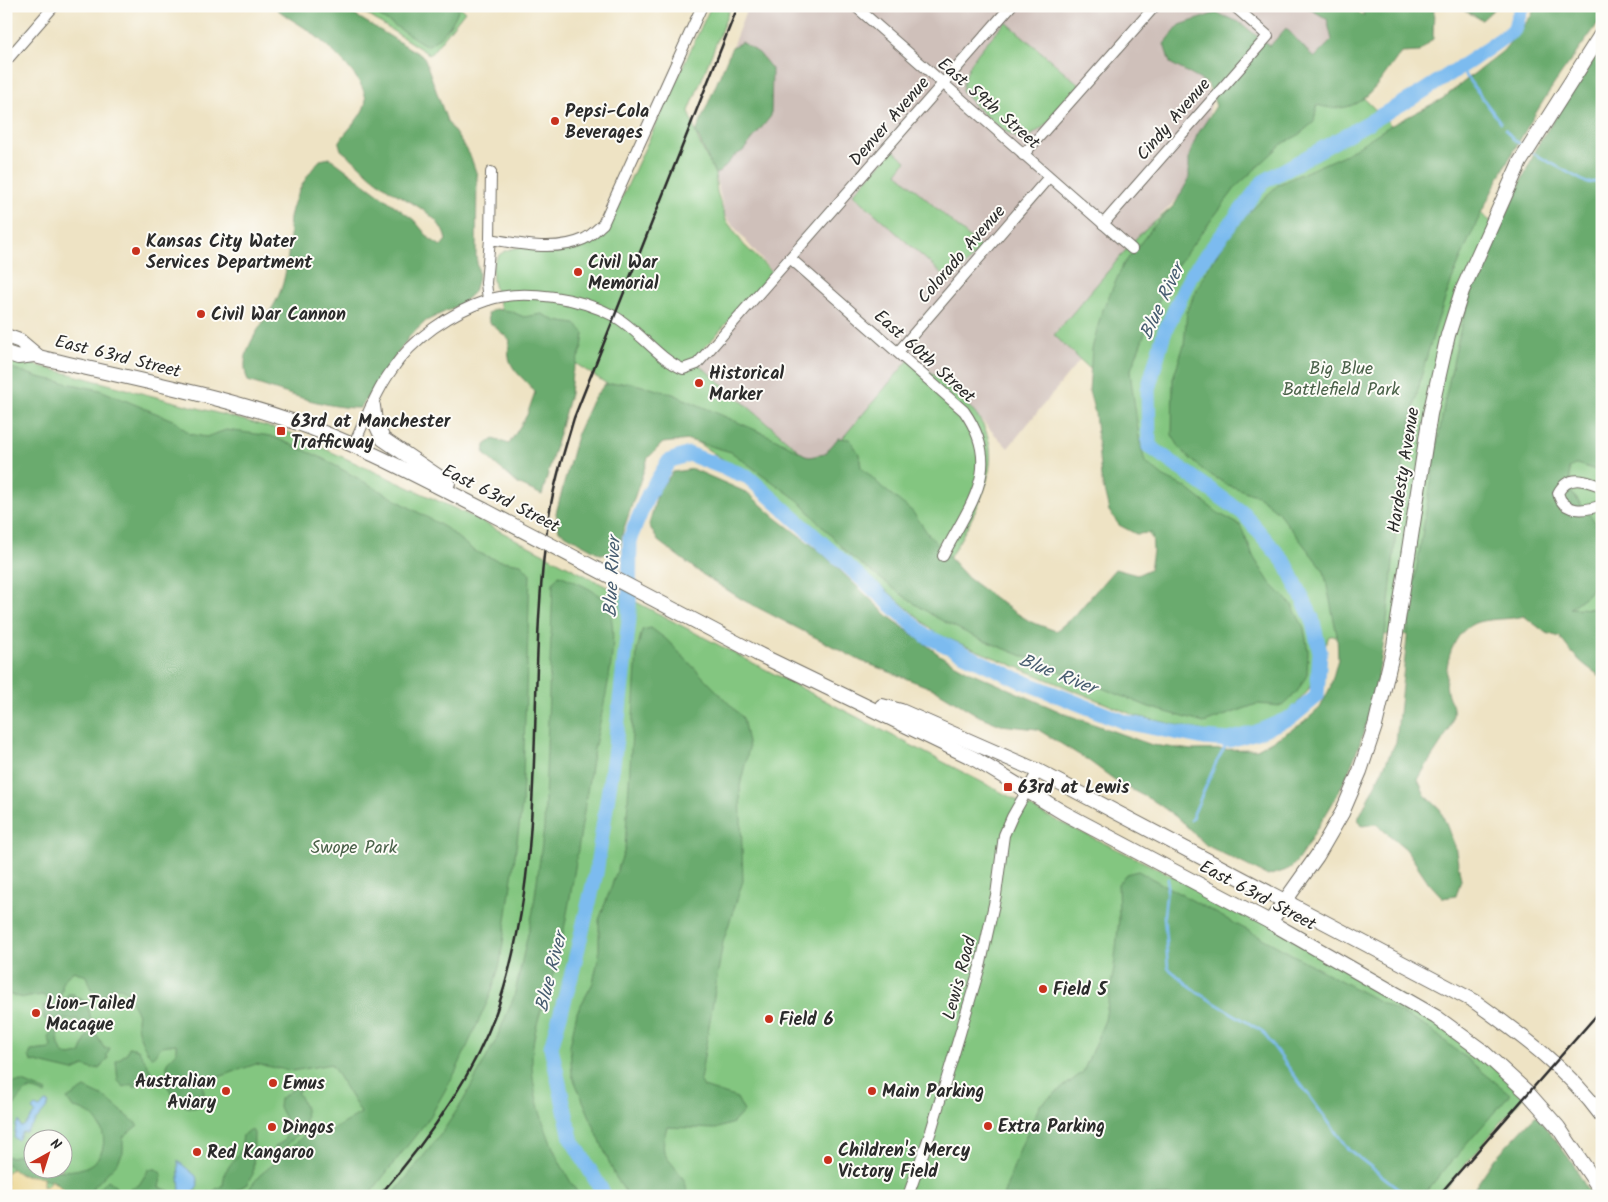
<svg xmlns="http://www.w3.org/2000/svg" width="1608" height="1202" font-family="Kalam,sans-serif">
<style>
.industrial{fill:#cfc0ba}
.green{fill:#83c680;stroke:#577856;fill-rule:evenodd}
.forest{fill:#6aab6e;stroke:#4a6b4c}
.sand{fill:#eeda9e;stroke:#8c8264}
.water{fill:#7bbbef;stroke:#53738d}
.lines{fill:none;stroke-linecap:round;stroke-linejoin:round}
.stream{stroke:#7bbbef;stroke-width:2.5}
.river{stroke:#7bbbef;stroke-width:15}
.street-casing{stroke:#6f6b61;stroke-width:12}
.secondary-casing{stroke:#6f6b61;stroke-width:16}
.street{stroke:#fff;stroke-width:10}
.secondary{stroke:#fff;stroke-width:14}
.rail{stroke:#2b2b2b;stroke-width:2.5}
.secondary-bridge-casing{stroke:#6f6b61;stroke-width:16;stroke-linecap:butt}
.secondary-bridge{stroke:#fff;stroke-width:14}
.poi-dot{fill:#c8321e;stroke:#fdfcf7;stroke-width:2}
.labels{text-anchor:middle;stroke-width:4;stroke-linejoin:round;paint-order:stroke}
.street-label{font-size:18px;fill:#2b2b2b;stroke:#fdfcf7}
.poi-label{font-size:18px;font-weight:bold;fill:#2b2b2b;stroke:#fdfcf7;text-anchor:start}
.park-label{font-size:18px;fill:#4a6149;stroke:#fdfcf7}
.water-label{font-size:19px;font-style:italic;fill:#475d70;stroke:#fdfcf7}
</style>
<rect width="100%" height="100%" fill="#fdfcf7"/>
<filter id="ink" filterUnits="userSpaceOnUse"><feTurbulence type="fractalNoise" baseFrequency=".02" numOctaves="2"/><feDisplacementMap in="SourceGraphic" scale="10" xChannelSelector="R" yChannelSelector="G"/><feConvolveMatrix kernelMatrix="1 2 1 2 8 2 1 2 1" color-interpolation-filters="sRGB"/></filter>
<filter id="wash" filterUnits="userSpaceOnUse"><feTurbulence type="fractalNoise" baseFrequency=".0096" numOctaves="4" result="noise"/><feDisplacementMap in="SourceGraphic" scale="20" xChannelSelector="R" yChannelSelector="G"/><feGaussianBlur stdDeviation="1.12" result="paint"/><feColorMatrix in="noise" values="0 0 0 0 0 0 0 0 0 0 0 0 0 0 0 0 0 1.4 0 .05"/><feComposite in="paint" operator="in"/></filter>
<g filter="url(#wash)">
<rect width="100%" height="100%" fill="#eee3c4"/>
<path class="industrial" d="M748,6H1305L1327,19L1332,40L1314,58L1286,28L1270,46L1239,22L1216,13L1194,21L1165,47L1203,81L1212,100L1193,183L1125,251L1080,360L1008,448L975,414L818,467L697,364L772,272L725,216L715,174L734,156L743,151L742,42L732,47Z"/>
<g class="green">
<path d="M354,6H459L465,11L430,55Z"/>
<path d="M711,6H731L689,111L698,140L715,174L717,192L726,220L744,245L772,272L694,360L818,467L912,356C933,376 969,400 983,425C1008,471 964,531 942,571L1056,661L1174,565L1109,486L1125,402L1054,335L1137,237L1309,91L1336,71L1485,217L1505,232L1420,634L1329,636L1308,691L1271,731L1241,739L1136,716L937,634L886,590L721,458L504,317C497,294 477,255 515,248L591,241L602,233L612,219Z"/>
<path d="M1006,22L1080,85C1063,104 1047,130 1022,140C999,131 978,110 962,91C965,61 987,43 1006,22Z"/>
<path d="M893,150L906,161L897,173L981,248L951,282L853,194Z"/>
<path d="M6,357L288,432L471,516L1045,815L1270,922L1436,1017L1527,1092L1439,1196H6ZM32,1140H62V1170H32Z"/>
<path d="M1577,464L1602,472V609L1569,608L1588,594L1596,559L1597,541L1595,523L1571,492L1569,468Z"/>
</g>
<g class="forest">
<path d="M274,6H340L424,57L447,121L470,155L477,175L476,256L479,274L474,292L461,304L426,321L409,337L360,408C329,409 279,391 248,381C235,349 266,324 278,297C286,280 288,256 290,237C290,230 289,223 290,217C294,197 306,175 320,160L330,158L414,220L430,239L441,246L446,240C440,211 403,201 383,185C368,174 356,161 341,150L339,143C346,130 360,120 365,105C372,84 327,45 312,33C299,23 286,18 274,6Z"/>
<path d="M363,6H459C456,22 441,38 427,46Z"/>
<path d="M1305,6H1350L1364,16L1361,6H1434L1433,39L1419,52L1401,53C1377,83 1363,119 1317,105L1314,122L1297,136L1282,144L1237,186L1175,268L1153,312L1130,372L1139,437L1145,462L1164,477L1185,487L1218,513L1240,525L1254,558L1270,583L1292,605L1304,628L1308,651L1307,675L1297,692L1282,706L1257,704L1204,723L1149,707L973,636L937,618L909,600L849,555L799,501L731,452L689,440L663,443L648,458L623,531L618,554H600L559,531L556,513L578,432L592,401L604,385L627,382L673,394L774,438L809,457L825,454L838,438L850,439L859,454L861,467L884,489L912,511L929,535L968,578L1010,609L1031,622L1056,631L1075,615L1115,569L1137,575L1150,569L1153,551L1152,533L1136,534L1119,525L1109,511L1101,478L1095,413L1089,391L1092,349L1101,314L1123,265L1153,227L1175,204L1189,179V156L1197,135L1216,106L1208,84L1170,63L1164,44L1180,25L1216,13L1239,22L1270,46L1286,28L1314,58L1332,40L1327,19Z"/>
<path d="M1461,6H1497L1482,20L1464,10Z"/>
<path d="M1534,6H1602L1599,22C1580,49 1559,75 1542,103C1498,174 1460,249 1435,329C1420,377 1408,426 1402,476C1387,597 1390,720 1319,825C1313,835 1299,862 1290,868C1284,872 1275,873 1268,876L1206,845L1179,819L1157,803L1119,783L1089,761L1037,729L1001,725L979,716L936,690L861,661L743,600L702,574L658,541L649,525L658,491L673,472L693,469L748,493L775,517L822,553L887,615L941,656L970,672L1068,715L1152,745L1192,750L1257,749L1281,736L1303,723L1320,708L1330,688L1338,659L1337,635L1324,571L1278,512L1258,496L1228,485L1204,471L1181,450L1172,435L1173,378L1184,345L1187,311L1205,273L1225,242L1244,217L1279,184L1346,154L1388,127L1442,99L1503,51L1532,15Z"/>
<path d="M742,42L759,53L772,69L771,116L743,151L734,156L720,172L715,174L696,132L732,47Z"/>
<path d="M1602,47V472L1577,464L1569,468L1571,492L1596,523L1598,579L1588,594L1570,608L1602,609V677C1584,666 1571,654 1560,637L1546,633L1524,616C1509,620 1493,618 1478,622C1452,630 1443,667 1447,691C1449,703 1456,703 1452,720C1449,736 1426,763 1418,780L1425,795L1440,809L1455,846L1461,880L1456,896L1443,898L1429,883L1406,849L1376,824L1362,826L1358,819L1396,742L1411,601L1445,400L1460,331L1474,283L1540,141Z"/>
<path d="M495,309L510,311L524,317L542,314L556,321L575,324L584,333L582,348L572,373L570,394L542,495L518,484L484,454L485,445L493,439L509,444L527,415L535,392C520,373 503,367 510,340L489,322L488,313Z"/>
<path d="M6,366L38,377L100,390L175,421L190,434L206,437L226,430L271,436L320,457L391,497L446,528L474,551L497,560L521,564L530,574L522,805L500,964L490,996L456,1071L430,1117L368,1196H243L260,1175L280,1159L304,1135L334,1129L361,1113L331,1064L292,1071L256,1064L202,1083L204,1093L199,1106C182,1115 172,1089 162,1081L167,1076V1062L176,1053V1044L162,1046L152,1058C143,1046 134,1029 138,1014C130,1003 130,986 113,987L102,997L91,989L86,976L74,971L63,980L61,999L52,1000L42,995L24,998L6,994Z"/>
<path d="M559,575C570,579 602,593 607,603C624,639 599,720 592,760C582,823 573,887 560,949C552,985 534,1018 532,1055C530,1100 554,1160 580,1196H392L441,1134L463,1101L495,1042L514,997L533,911L544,828L553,583Z"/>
<path d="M651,628L667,640L743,718L749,748L740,786L743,881L723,942L700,1080L704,1087L737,1098L744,1111L733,1123L716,1129L667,1127C658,1158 667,1154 682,1177C686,1182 687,1190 688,1196H628L615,1176L572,1075L570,1046L577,1012L593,983L599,955V920L625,849L637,650L642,630Z"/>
<path d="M1138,871L1430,1029L1510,1094L1422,1196H1003L1021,1146L1040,1105L1083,1072L1105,1020L1114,968L1119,918L1118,884L1126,874Z"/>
<path d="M68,994H74V997H79L87,1003L93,1027H86L76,1019L50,1021L44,1019L43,1006L63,1004Z"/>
<path d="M54,1028L57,1029L59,1045L63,1054L70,1056L80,1054L87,1036L96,1034L104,1048H110L107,1055L108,1059L99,1068L92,1069L84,1066L73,1071L31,1061L29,1056L31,1051L50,1049L51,1045L48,1038Z"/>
<path d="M129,1047L138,1049L152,1073L151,1078L134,1087L132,1084L124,1087L118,1081L116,1061L126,1054Z"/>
<path d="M23,1082L47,1092L45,1095C19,1079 22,1104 6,1113V1083Z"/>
<path d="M297,1086L300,1090L297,1092C317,1123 299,1131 278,1154L274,1147L284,1141L289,1126L279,1107L280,1099Z"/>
<path d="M85,1088L106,1098L138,1125L123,1137V1152L118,1162L89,1192L84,1196H58L60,1187L56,1182L16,1173L6,1163V1156L11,1157L32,1152V1170C47,1170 70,1173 83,1168C116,1157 107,1112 73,1108L67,1099Z"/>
<path d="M1536,1115L1572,1162L1591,1196H1469L1495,1158Z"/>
<path d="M249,1130H252L254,1133L253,1174L247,1184L227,1196H192L196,1191L200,1194L213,1191L223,1185L225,1172L241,1150L243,1135Z"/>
<path d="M149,1169H156L162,1174L159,1187L175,1193L180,1191L184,1196H115L139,1185Z"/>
<path d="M108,1180L115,1185L117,1191L107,1196H92Z"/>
</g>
<path class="sand" d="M12,1169L21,1175L43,1177V1187L47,1186L51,1180L64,1190L58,1196H10L6,1187V1173Z"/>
<g class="water">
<path d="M45,1102L49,1103L46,1109L26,1132H22L18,1140L14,1138L16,1125L19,1121L21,1127L24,1126L35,1113L32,1109L35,1106L40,1108Z"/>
<path d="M178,1161L196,1176L198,1185L191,1196H184L180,1191Z"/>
</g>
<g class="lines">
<g class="stream">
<path d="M1460,68L1501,123"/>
<path d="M1505,129L1514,140L1525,147"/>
<path d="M1531,152L1587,183L1602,181"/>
<path d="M1191,820L1216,763L1229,740"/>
<path d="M1168,879L1164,915L1168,968L1198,993L1262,1031L1348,1149L1408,1196"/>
</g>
<path class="river" d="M605,1196L571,1138L551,1047L571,977L596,873L614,756L629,619L630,538L649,493L669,461L689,454L748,477L926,636L1019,680L1125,722L1204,738L1229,740L1257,732L1292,717L1317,696L1320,652L1312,618L1286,564L1243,513L1149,446L1148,389L1164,333L1191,275L1263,182L1419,94L1473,59L1514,30L1522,6"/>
</g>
</g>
<g filter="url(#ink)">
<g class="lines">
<g class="street-casing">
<g id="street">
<path d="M855,6L1132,249"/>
<path d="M6,61L54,6"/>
<path d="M1023,155L1155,6"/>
<path d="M1103,224L1268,36L1234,6"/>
<path d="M490,239L491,172"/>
<path d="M790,258L964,411C1004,468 970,503 943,556"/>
<path d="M488,300L486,283L490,239C519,244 556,252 584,239C591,236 597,229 603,224L702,6"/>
<path d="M898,352L1049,177"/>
<path d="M353,446C365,421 375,393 391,371C412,339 451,312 488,300C524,288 581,298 614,316C639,330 657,358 683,369L697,364L1011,6"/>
<path d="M1602,487C1585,480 1568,474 1558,493C1563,514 1586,511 1602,505"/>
<path d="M908,1196L931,1131L981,963L996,895L1004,835L1012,817L1038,771"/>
</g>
</g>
<g class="secondary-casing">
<g id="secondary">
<path d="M6,336L20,341L39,357C123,377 210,393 292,421C359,444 421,478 484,510"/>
<path d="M6,353L18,357L34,355"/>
<path d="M373,406L375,422L383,439L448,483"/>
<path d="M758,654L973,758L1064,813L1270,922L1436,1017L1481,1050L1527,1092L1558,1127L1602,1192"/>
<path d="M882,706L901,711L1038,771L1474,1001C1521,1035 1568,1069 1602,1116"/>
<path d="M1270,922L1317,856L1342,813L1360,771L1375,726L1394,646L1430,414L1448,335L1462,291L1520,162L1602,33"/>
</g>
</g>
<use href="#street" class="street"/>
<use href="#secondary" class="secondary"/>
<g class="rail">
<path d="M379,1196C428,1140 475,1075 499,1004C550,849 525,682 548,522C553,486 564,452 574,418L738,6"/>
<path d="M1438,1196L1602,1009"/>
</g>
<g class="secondary-bridge-casing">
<path id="secondary-bridge" d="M484,510L758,654"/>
</g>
<use href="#secondary-bridge" class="secondary-bridge"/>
</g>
</g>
<g class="poi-dot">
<circle cx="555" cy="121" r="5"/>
<circle cx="136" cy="251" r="5"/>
<circle cx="578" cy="272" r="5"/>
<circle cx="201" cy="314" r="5"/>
<circle cx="699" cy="383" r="5"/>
<rect x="276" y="426" width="10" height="10" rx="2.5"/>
<rect x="1003" y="782" width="10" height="10" rx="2.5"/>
<circle cx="1043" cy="989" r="5"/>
<circle cx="36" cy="1013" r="5"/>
<circle cx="769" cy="1019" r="5"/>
<circle cx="273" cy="1083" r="5"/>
<circle cx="226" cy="1091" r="5"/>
<circle cx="872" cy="1091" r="5"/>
<circle cx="988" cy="1126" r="5"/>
<circle cx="272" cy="1127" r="5"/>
<circle cx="197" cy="1152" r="5"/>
<circle cx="828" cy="1160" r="5"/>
</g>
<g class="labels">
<g class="street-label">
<text transform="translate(989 103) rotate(41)" y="6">East 59th Street</text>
<text transform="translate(1173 119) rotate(-49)" y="6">Cindy Avenue</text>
<text transform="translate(889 121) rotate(-49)" y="6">Denver Avenue</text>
<text transform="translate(961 254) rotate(-49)" y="6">Colorado Avenue</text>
<text transform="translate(118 356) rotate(14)" y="6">East 63rd Street</text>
<text transform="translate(925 356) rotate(42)" y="6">East 60th Street</text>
<text transform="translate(1403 470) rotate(-81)" y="6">Hardesty Avenue</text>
<text transform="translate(501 498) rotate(27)" y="6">East 63rd Street</text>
<text transform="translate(1258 895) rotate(28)" y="6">East 63rd Street</text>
<text transform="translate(959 978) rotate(-75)" y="6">Lewis Road</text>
</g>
<g class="poi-label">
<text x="565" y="117">Pepsi-Cola<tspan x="565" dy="21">Beverages</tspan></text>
<text x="146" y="247">Kansas City Water<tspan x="146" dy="21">Services Department</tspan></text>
<text x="588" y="268">Civil War<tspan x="588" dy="21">Memorial</tspan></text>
<text x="211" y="320">Civil War Cannon</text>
<text x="709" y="379">Historical<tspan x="709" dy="21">Marker</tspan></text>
<text x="291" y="427">63rd at Manchester<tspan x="291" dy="21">Trafficway</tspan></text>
<text x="1018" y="793">63rd at Lewis</text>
<text x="1053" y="995">Field 5</text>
<text x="46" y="1009">Lion-Tailed<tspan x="46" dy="21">Macaque</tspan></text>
<text x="779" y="1025">Field 6</text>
<text x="216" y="1087" text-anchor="end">Australian<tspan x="216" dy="21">Aviary</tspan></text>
<text x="283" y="1089">Emus</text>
<text x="882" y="1097">Main Parking</text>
<text x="998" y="1132">Extra Parking</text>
<text x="282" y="1133">Dingos</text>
<text x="838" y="1156">Children's Mercy<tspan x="838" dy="21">Victory Field</tspan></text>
<text x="207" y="1158">Red Kangaroo</text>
</g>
<g class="park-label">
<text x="1341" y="374">Big Blue<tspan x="1341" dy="21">Battlefield Park</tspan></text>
<text x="354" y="853">Swope Park</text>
</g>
<g class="water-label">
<text transform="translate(1161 301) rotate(-65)" y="7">Blue River</text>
<text transform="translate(611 577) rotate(-87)" y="7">Blue River</text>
<text transform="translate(1058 673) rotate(22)" y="7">Blue River</text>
<text transform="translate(550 972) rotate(-76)" y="7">Blue River</text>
</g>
</g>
<rect width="1608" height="1202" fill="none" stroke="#fdfcf7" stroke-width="25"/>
<g transform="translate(48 1154) rotate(39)"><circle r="24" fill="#fdfcf7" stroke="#a9a8a5"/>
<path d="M0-4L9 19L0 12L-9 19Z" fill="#c8321e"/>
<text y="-8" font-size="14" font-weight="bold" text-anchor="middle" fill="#2b2b2b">N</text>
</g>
</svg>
